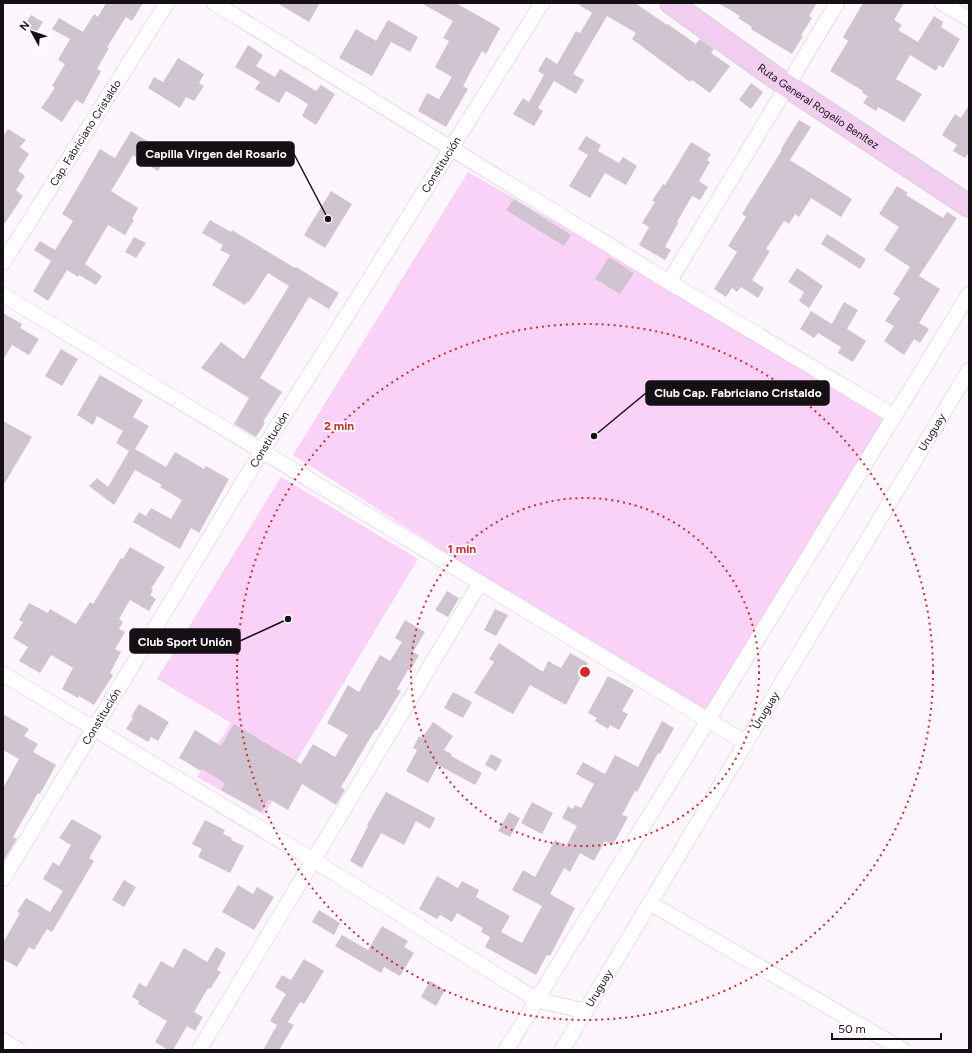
<svg xmlns="http://www.w3.org/2000/svg" width="972" height="1053" font-family="Figtree,sans-serif">
<style>
.green{fill:#fad2f8}
.building{fill:#d0c4d0}
.lines{fill:none;stroke-linecap:round;stroke-linejoin:round}
.street-casing{stroke:#d5c8d4;stroke-width:16}
.primary-casing{stroke:#d5d4d5;stroke-width:24}
.street{stroke:#fff;stroke-width:15}
.primary{stroke:#f1cef0;stroke-width:22}
.ring{fill:none;stroke:#d62828;stroke-width:2;stroke-dasharray:2 4}
.labels{text-anchor:middle;stroke-width:3.5;stroke-linejoin:round;paint-order:stroke}
.street-label{font-size:11px;fill:#151014;stroke:#fff}
.centre{fill:#d62828;stroke:#fff;stroke-width:2}
.ring-label{font-size:12px;text-anchor:middle;font-weight:bold;fill:#d62828;stroke:#fff;stroke-width:3.5;stroke-linejoin:round;paint-order:stroke}
.leader{fill:none;stroke:#151014;stroke-width:1.5}
.callout-dot{fill:#151014;stroke:#fff;stroke-width:1.5}
.callout{fill:#151014;stroke:#151014;stroke-width:1.5}
.callout-label{font-size:12px;text-anchor:middle;font-weight:bold;fill:#fff}
</style>
<rect width="100%" height="100%" fill="#fef6fe"/>
<g class="green">
<path d="M468,172L894,416L708,720L293,455Z"/>
<path d="M281,477L418,559L264,815L197,777L231,723L157,679Z"/>
</g>
<g class="building">
<path d="M106,3H143L132,21L126,17L107,47L109,48L97,69L101,71L83,104L76,100L62,122L41,108L55,88L52,86L65,64L58,60L70,39L52,29L59,18L83,32L94,14L98,17Z"/>
<path d="M277,3H320L309,22Z"/>
<path d="M421,3H456L500,28L486,54L482,51L463,86L468,89L446,127L418,111L427,93L439,99L452,77L435,67L449,41L443,38L453,21Z"/>
<path d="M576,3H635L667,25L668,24L696,44L700,39L714,49L711,53L730,66L710,93L692,80L690,82L632,39L636,33L607,16L573,74L584,80L576,94L554,81L538,108L543,111L534,126L513,114L523,98L529,102L544,75L538,71L546,57L557,64L576,31L580,33L592,13Z"/>
<path d="M718,3H817L809,16L812,18L801,35L803,36L792,54L751,29L752,27L738,18L740,16Z"/>
<path d="M863,3H904L894,20L902,25L898,30L918,42L934,16L943,22L941,27L960,39L943,68L939,65L936,71L910,55L896,79L922,94L904,122L878,107L876,111L863,103L868,96L862,93L863,91L830,71L848,41L843,37Z"/>
<path d="M31,15L43,22L35,35L23,28Z"/>
<path d="M388,20L418,37L410,52L391,42L372,76L339,58L356,29L376,41Z"/>
<path d="M248,45L263,55L256,66L275,77L280,69L316,91L321,85L335,94L316,125L302,116L308,104L286,91L279,103L255,89L260,82L235,67Z"/>
<path d="M178,58L204,74L199,83L204,86L194,101L186,97L180,108L148,88L154,77L163,82Z"/>
<path d="M751,83L763,92L751,109L739,100Z"/>
<path d="M969,105V152L965,158L953,151L957,145L942,135L955,114L961,118Z"/>
<path d="M799,120L811,127L790,160L852,199L841,217L811,198L799,217L795,214L789,224L784,221L766,249L770,251L752,280L764,288L758,298L741,287L737,292L732,288L726,297L714,289L737,252L728,246L746,217L742,214L782,150L781,149Z"/>
<path d="M8,129L26,140L20,147L29,154L18,171L25,176L16,190L23,196L3,226V137Z"/>
<path d="M131,131L168,154L158,171L133,155L111,191L138,208L132,219L134,220L125,235L108,225L85,264L102,276L96,285L79,275L78,277L67,270L48,301L33,291L51,261L34,250L40,241L55,250L73,221L62,214L100,149L115,158Z"/>
<path d="M586,136L601,145L598,151L619,163L623,157L637,166L626,185L605,173L590,198L569,186L588,155L578,149Z"/>
<path d="M691,142L711,154L707,160L710,162L699,181L708,187L700,200L692,196L677,222L678,223L665,247L671,250L665,260L639,245L649,227L642,223L655,202L652,201L663,184L665,185Z"/>
<path d="M897,186L908,193L906,195L943,218L947,212L957,218L919,276L940,289L919,323L929,329L920,343L914,339L904,355L884,341L894,326L885,321L900,298L893,294L910,267L884,250L899,227L879,214Z"/>
<path d="M331,191L352,204L325,248L304,235Z"/>
<path d="M514,199L571,235L564,246L506,210Z"/>
<path d="M210,220L231,232L232,230L295,268L296,267L339,293L329,309L309,297L260,378L282,392L263,422L265,423L256,437L234,424L249,398L201,368L221,342L244,359L289,286L268,273L249,302L248,301L245,305L212,285L230,255L220,250L223,245L202,233Z"/>
<path d="M827,234L866,259L860,269L821,244Z"/>
<path d="M134,237L146,243L136,258L125,252Z"/>
<path d="M609,257L634,273L620,294L595,279Z"/>
<path d="M797,268L823,286L809,308L799,301L804,292L788,282Z"/>
<path d="M844,302L858,310L847,329L866,341L853,362L838,353L841,347L818,333L814,338L800,329L811,311L832,324Z"/>
<path d="M3,313L22,324L20,328L39,339L29,355L12,345L3,360Z"/>
<path d="M61,349L78,359L62,386L45,376Z"/>
<path d="M100,375L143,400L133,417L149,426L135,449L166,467L175,452L204,469L206,466L229,479L199,533L191,528L180,549L133,522L139,512L146,516L151,508L171,519L182,500L160,487L162,485L135,470L114,505L89,486L97,478L108,487L129,451L116,443L123,431L97,416L93,425L77,415Z"/>
<path d="M3,421L32,437L3,486Z"/>
<path d="M130,547L165,567L151,589L153,590L150,595L156,599L149,611L130,600L119,619L123,622L119,629L125,632L115,649L121,652L110,673L113,675L94,705L79,696L78,698L62,689L73,668L51,655L40,673L19,661L28,647L13,638L23,622L19,620L29,603L48,613L50,609L76,624L90,602L93,604L121,558L123,559Z"/>
<path d="M447,591L459,598L448,617L435,610Z"/>
<path d="M495,609L508,615L496,636L484,630Z"/>
<path d="M405,620L425,632L413,652L419,655L410,671L408,670L397,689L401,691L377,730H375L341,787L345,790L336,805L302,784L288,810L269,799L261,812L221,790L225,783L202,769L201,771L179,758L195,730L221,746L234,724L301,764L313,744L335,757L348,735L327,723L348,685L359,692L380,655L390,661L402,642L395,638Z"/>
<path d="M499,643L543,672L548,661L561,668L570,653L588,663L566,705L530,685L513,714L474,693L494,662L489,659Z"/>
<path d="M608,676L634,690L622,711L628,714L619,730L610,725L608,729L595,721L597,718L588,713Z"/>
<path d="M453,692L472,702L463,718L444,708Z"/>
<path d="M139,704L169,722L158,741L151,737L148,742L126,729L133,718L131,717Z"/>
<path d="M3,714L29,729L24,736L38,744L33,752L56,765L40,794L38,793L13,837L17,839L3,862V788L19,759L3,750Z"/>
<path d="M662,721L674,728L660,754L658,753L637,792L635,791L622,815L628,817L613,845L605,841L594,861L580,853L570,872L564,868L550,894L575,908L550,956L547,955L536,975L485,947L490,937L481,932L483,928L457,913L452,922L440,915L437,919L419,909L437,876L458,888L462,881L479,890L476,897L510,916L501,932L522,943L542,906L512,890L523,870L535,877L555,840L566,846L577,826L562,818L568,806L573,809L575,805L581,808L594,784L576,774L583,762L605,774L615,755L638,767Z"/>
<path d="M433,722L453,736L444,750L452,754L451,756L482,773L475,785L438,765L428,783L406,771L417,750L413,748L419,736L422,738Z"/>
<path d="M491,754L502,760L496,771L485,765Z"/>
<path d="M386,792L435,818L430,829L416,821L404,845L381,833L362,868L350,861L368,826L367,825Z"/>
<path d="M532,802L553,813L542,834L521,823Z"/>
<path d="M509,812L520,818L510,837L498,831Z"/>
<path d="M72,819L102,836L89,858L94,861L52,932L47,929L34,950L29,947L17,967L3,959V943L20,913L17,912L26,898L50,912L63,891L43,879L53,862L59,866L71,845L59,838Z"/>
<path d="M205,820L225,830L223,834L232,838L231,840L244,846L230,873L198,857L202,849L192,844Z"/>
<path d="M124,880L136,887L124,907L112,900Z"/>
<path d="M238,885L253,894L257,887L274,897L254,930L222,912Z"/>
<path d="M319,910L340,923L334,935L312,922Z"/>
<path d="M382,926L408,941L404,947L414,953L400,976L384,967L381,973L335,946L342,935L368,950Z"/>
<path d="M216,947L226,953L217,970L221,972L210,989L208,988L194,1012L203,1017L195,1031L187,1026L173,1050H168L155,1042L167,1021L138,1004L139,1001L132,997L139,983L146,987L161,961L173,968L184,948L207,962Z"/>
<path d="M304,959L324,971L304,1004L300,1002L288,1022L294,1025L279,1050H263L277,1025L270,1021L286,994L275,987L282,975L291,980Z"/>
<path d="M430,981L445,990L436,1006L421,997Z"/>
</g>
<g class="lines">
<g class="street-casing">
<g id="street">
<path d="M214,3L669,282L894,416"/>
<path d="M942,3L969,19"/>
<path id="s1" d="M3,263L167,3"/>
<path d="M669,282L837,3"/>
<path d="M3,295L746,743"/>
<path d="M3,674L313,860L537,1000L585,1011"/>
<path id="s2" d="M3,879L262,451L542,3"/>
<path d="M650,903L903,1050"/>
<path d="M3,1040L18,1050"/>
<path d="M199,1050L480,583"/>
<path d="M506,1050L969,294"/>
<path id="s3" d="M562,1050L969,370"/>
</g>
</g>
<g class="primary-casing">
<g id="primary">
<path id="s4" d="M671,3L787,86L969,206"/>
</g>
</g>
<use href="#street" class="street"/>
<use href="#primary" class="primary"/>
</g>
<g class="ring">
<circle cx="585" cy="672" r="174"/>
<circle cx="585" cy="672" r="348"/>
</g>
<g class="labels">
<g class="street-label">
<text dy="4" stroke="none"><textPath href="#s4" startOffset="180">Ruta General Rogelio Benítez</textPath></text>
<text dy="4" stroke="none"><textPath href="#s1" startOffset="154">Cap. Fabriciano Cristaldo</textPath></text>
<text dy="4" stroke="none"><textPath href="#s2" startOffset="838">Constitución</textPath></text>
<text dy="4" stroke="none"><textPath href="#s3" startOffset="720">Uruguay</textPath></text>
<text dy="4" stroke="none"><textPath href="#s2" startOffset="514">Constitución</textPath></text>
<text dy="4" stroke="none"><textPath href="#s3" startOffset="396">Uruguay</textPath></text>
<text dy="4" stroke="none"><textPath href="#s2" startOffset="190">Constitución</textPath></text>
<text dy="4" stroke="none"><textPath href="#s3" startOffset="72">Uruguay</textPath></text>
</g>
</g>
<circle cx="585" cy="672" r="6" class="centre"/>
<g class="ring-label">
<text x="339" y="430">2 min</text>
<text x="462" y="553">1 min</text>
</g>
<path class="leader" d="M328 219L294 154M594 436L646 393M288 619L240 641"/>
<g class="callout-dot">
<circle cx="328" cy="219" r="4"/>
<circle cx="594" cy="436" r="4"/>
<circle cx="288" cy="619" r="4"/>
</g>
<g class="callout">
<rect x="137" y="142" width="157" height="24" rx="4"/>
<rect x="646" y="381" width="183" height="24" rx="4"/>
<rect x="130" y="629" width="110" height="24" rx="4"/>
</g>
<g class="callout-label">
<text x="216" y="158">Capilla Virgen del Rosario</text>
<text x="738" y="397">Club Cap. Fabriciano Cristaldo</text>
<text x="185" y="646">Club Sport Unión</text>
</g>
<rect width="972" height="1053" fill="none" stroke="#151014" stroke-width="8"/>
<g transform="translate(32 32) rotate(310)" stroke="#ffffff" stroke-width="3" paint-order="stroke">
<path d="M0-3L7 15L0 10L-7 15Z" fill="#151014"/>
<text y="-6" font-size="11" font-weight="bold" text-anchor="middle" fill="#151014">N</text>
</g>
<path d="M832 1033v6h109v-6" fill="none" stroke="#151014" stroke-width="2"/>
<text x="838" y="1033" font-size="12" fill="#151014" stroke="#ffffff" stroke-width="3" paint-order="stroke">50 m</text>
</svg>
